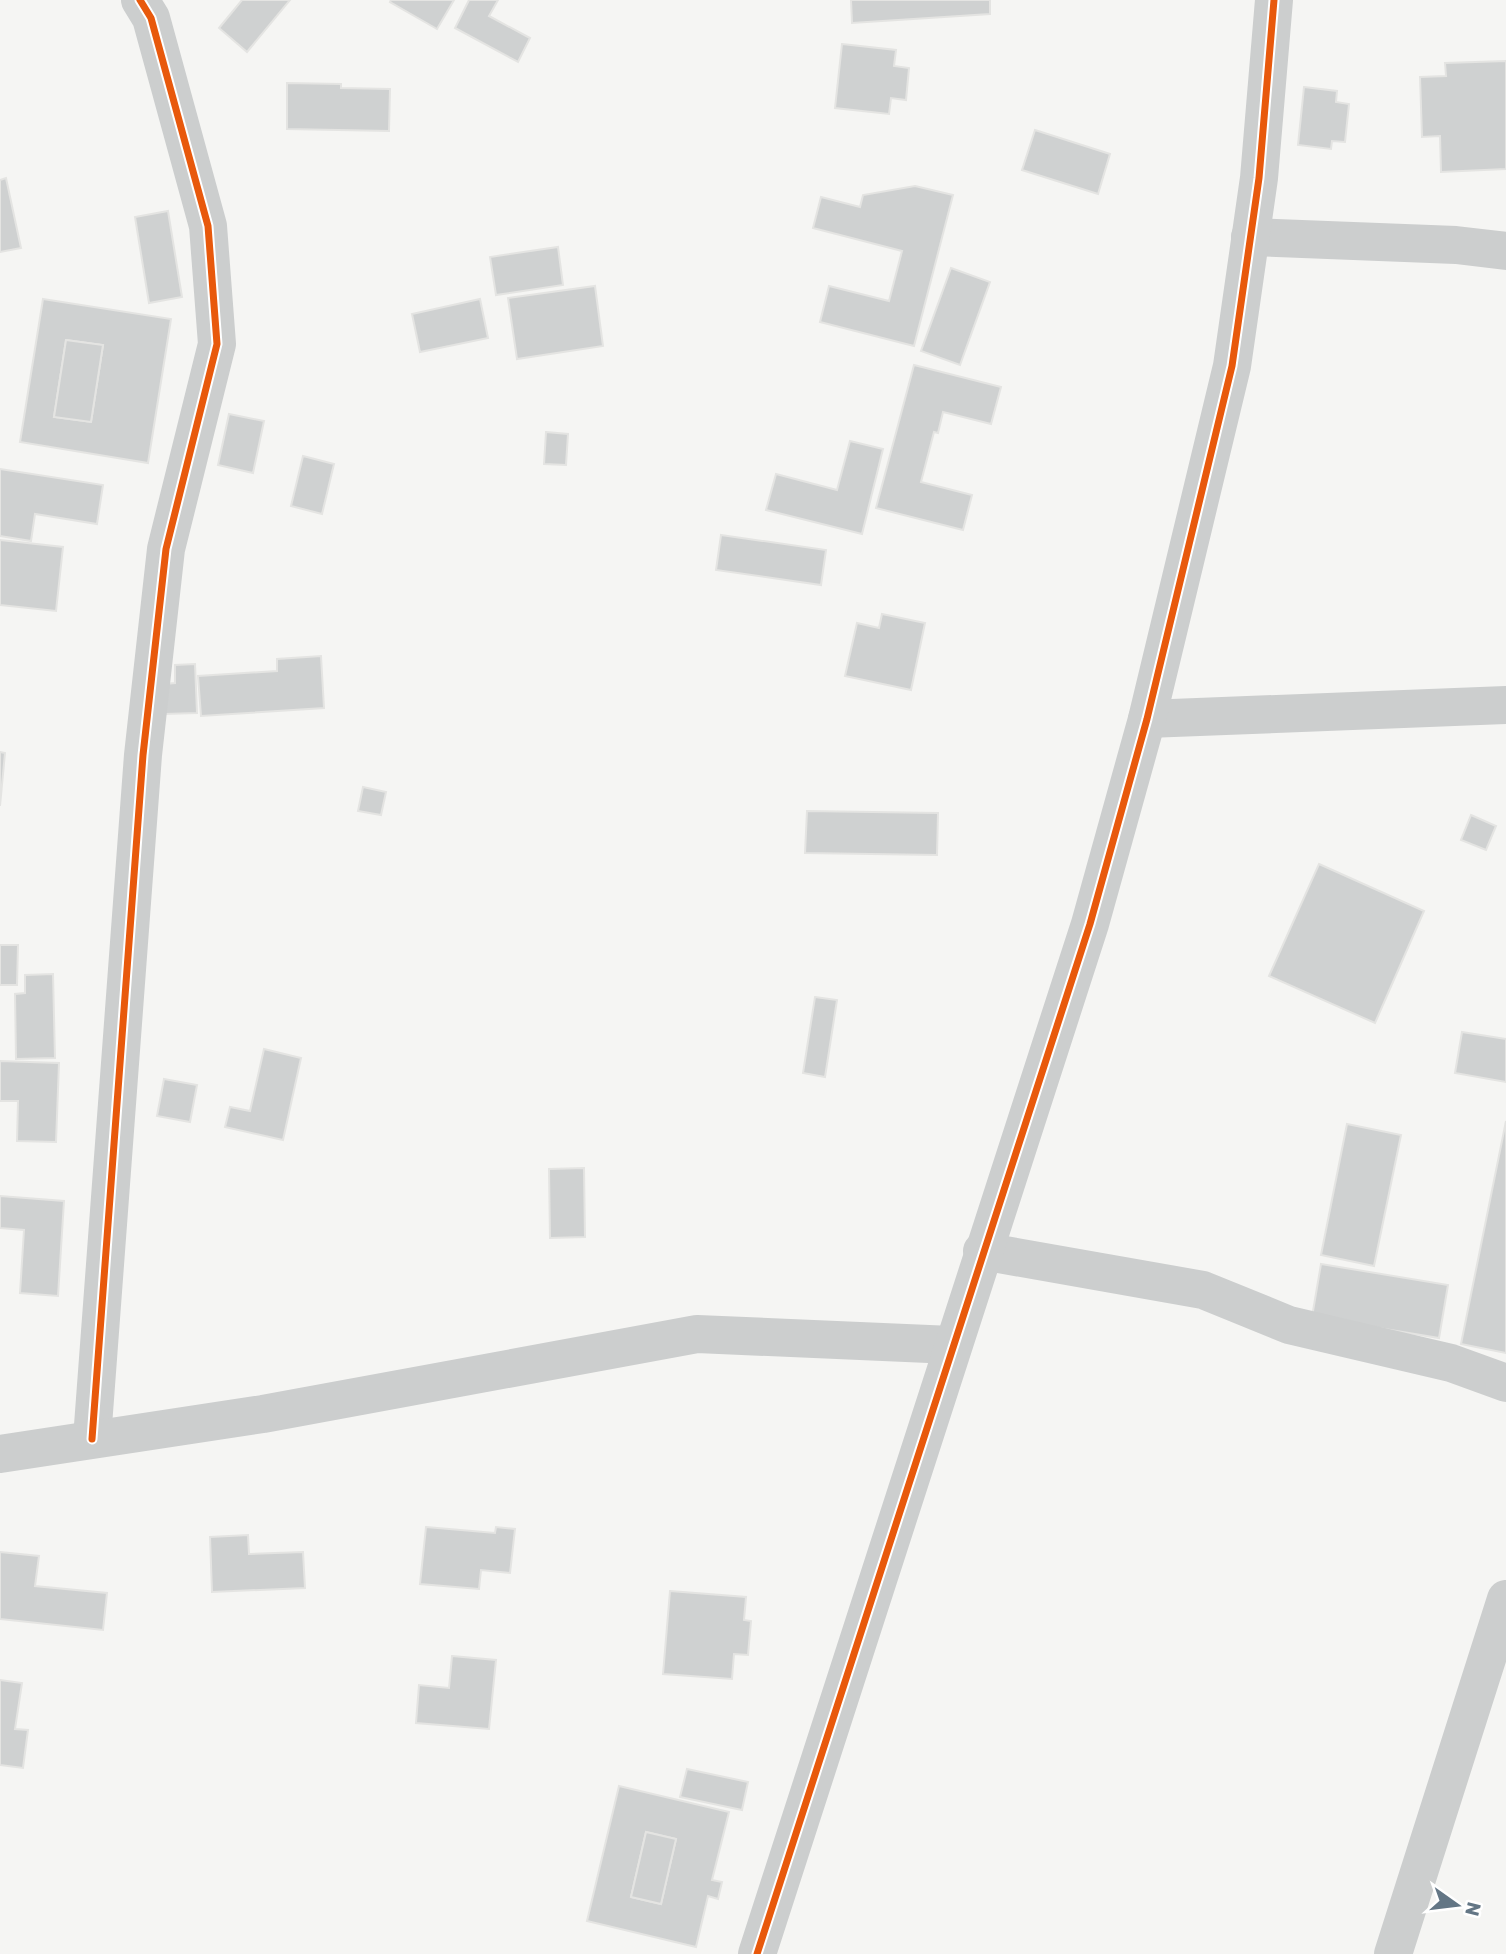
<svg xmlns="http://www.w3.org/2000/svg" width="1506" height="1954" font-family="Rubik,sans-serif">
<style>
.building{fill:#cfd1d1;stroke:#e4e4e2;stroke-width:2;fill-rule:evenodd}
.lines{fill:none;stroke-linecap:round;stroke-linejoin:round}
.minor{stroke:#cccece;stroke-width:38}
.cycleway-casing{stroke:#fff;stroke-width:11}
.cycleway{stroke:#e8590c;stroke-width:7}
</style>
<rect width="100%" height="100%" fill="#f5f5f3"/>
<g class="building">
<path d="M242,0H290L247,52L219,28Z"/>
<path d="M391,0H454L437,29L390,2Z"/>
<path d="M469,0H498L489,16L530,38L518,62L455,28Z"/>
<path d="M851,0H990V14L852,23Z"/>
<path d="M842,44L896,50L894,66L909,68L906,100L891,98L889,114L835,108Z"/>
<path d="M1506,61V169L1441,172L1440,136L1422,137L1420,77L1446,76L1445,63Z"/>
<path d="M287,83L341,84V88L390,89L389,131L287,129Z"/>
<path d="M1304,87L1337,91L1336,102L1349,104L1345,142L1332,141L1331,149L1298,145Z"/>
<path d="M1035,130L1110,154L1098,194L1022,170Z"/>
<path d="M6,178L21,248L0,252V180Z"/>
<path d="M915,186L953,195L914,346L820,322L829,286L889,301L902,251L813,228L821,197L860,207L863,195Z"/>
<path d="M168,211L182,297L149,303L135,217Z"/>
<path d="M558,247L563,285L496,295L490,257Z"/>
<path d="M951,268L990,282L960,365L921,351Z"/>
<path d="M595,286L603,346L517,359L508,298Z"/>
<path d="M43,299L171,319L148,463L20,442ZM66,340L103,345L91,422L54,417Z"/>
<path d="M480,299L488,338L420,352L412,314Z"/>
<path d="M66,340L103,345L91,422L54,417Z"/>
<path d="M914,365L1001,387L991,424L943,412L938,433L934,432L921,482L972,495L963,530L876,508Z"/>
<path d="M229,414L264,421L253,473L218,465Z"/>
<path d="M546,432L568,434L566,465L544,464Z"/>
<path d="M850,441L883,449L862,534L766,510L776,474L837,490Z"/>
<path d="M303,456L334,464L322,514L291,506Z"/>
<path d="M0,469L103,485L97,524L35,514L31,541L0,536Z"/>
<path d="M721,535L826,550L821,585L716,570Z"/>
<path d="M0,540L63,547L56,611L0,605Z"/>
<path d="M882,614L925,623L911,690L845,676L857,623L879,628Z"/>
<path d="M321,656L324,708L201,716L198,676L277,671V659Z"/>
<path d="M195,664L197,713L164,714L163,684L175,683V665Z"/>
<path d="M0,752L5,753L0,806Z"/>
<path d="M363,787L386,792L381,815L358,811Z"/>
<path d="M807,811L938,813L937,855L805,853Z"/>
<path d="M1471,815L1496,826L1486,850L1461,840Z"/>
<path d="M1319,864L1424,911L1375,1023L1269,976Z"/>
<path d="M0,945H18L17,985H0Z"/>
<path d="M53,974L55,1058L16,1059L15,994L25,993V975Z"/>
<path d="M815,997L837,1000L825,1077L803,1073Z"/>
<path d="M1462,1032L1506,1039V1082L1455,1073Z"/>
<path d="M264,1049L301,1058L283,1140L225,1127L230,1107L250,1111Z"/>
<path d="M0,1061L59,1063L56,1142L17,1141L18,1101H0Z"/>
<path d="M164,1079L197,1085L190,1122L157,1116Z"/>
<path d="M1506,1121V1353L1461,1344Z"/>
<path d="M1347,1124L1401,1135L1374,1266L1321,1255Z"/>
<path d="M584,1168L585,1237L550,1238L549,1169Z"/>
<path d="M0,1196L64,1201L58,1296L20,1293L24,1230L0,1228Z"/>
<path d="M1321,1264L1448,1285L1439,1338L1312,1317Z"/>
<path d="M426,1527L495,1533L496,1527L515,1529L510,1573L481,1570L479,1589L420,1584Z"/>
<path d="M248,1535L249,1554L303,1552L305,1588L212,1592L210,1537Z"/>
<path d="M0,1552L39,1556L35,1586L107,1593L103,1630L0,1619Z"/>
<path d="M670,1591L746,1597L744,1620L751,1621L748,1655L734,1654L732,1679L663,1674Z"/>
<path d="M452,1656L496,1660L489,1729L416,1723L419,1685L449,1688Z"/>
<path d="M0,1680L22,1683L15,1729L28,1730L23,1768L0,1765Z"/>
<path d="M687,1769L748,1782L742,1810L680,1797Z"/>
<path d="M619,1786L729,1812L712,1880L722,1882L718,1899L708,1896L696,1947L587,1921ZM646,1832L676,1839L661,1904L631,1897Z"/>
<path d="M646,1832L676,1839L661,1904L631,1897Z"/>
</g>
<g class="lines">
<g class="minor">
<path d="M1250,237L1456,245L1506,251"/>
<path d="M1147,719L1506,705"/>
<path d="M982,1251L1203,1290L1289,1325L1451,1363L1506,1383"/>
<path d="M92,1439L143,755L166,549L217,344L208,226L151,18L140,0"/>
<path d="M0,1454L263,1414L697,1334L952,1345"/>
<path d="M757,1954L1090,924L1147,719L1232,366L1259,178L1274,0"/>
<path d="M1393,1954L1506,1599"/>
</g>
<g class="cycleway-casing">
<g id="cycleway">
<path d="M92,1439L143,755L166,549L217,344L208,226L151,18L140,0"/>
<path d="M757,1954L1090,924L1147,719L1232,366L1259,178L1274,0"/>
</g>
</g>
<use href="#cycleway" class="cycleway"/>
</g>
<g transform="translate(1457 1905) rotate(104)" stroke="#ffffff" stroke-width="5" paint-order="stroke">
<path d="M0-5L12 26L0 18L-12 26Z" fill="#637685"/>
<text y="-10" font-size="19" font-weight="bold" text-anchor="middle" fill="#637685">N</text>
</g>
</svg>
